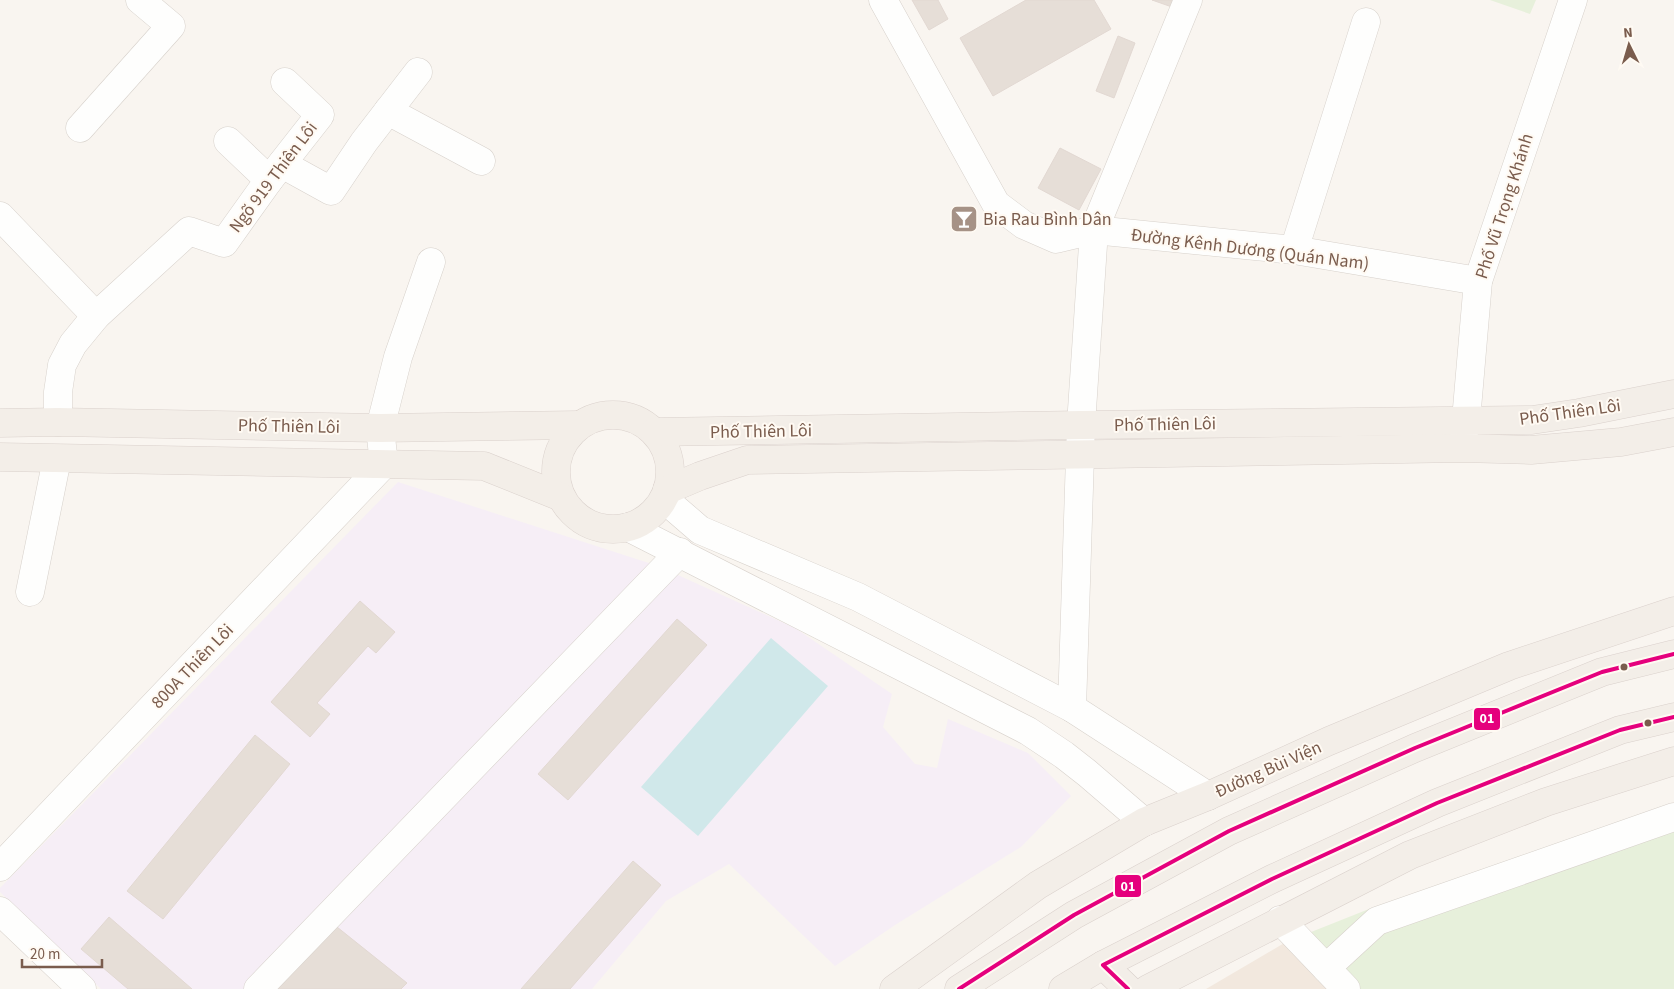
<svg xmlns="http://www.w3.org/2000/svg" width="1674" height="989" font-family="'Source Sans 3',sans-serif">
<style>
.residential{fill:#f2e8de}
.education{fill:#f6eef6}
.green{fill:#e7f0db}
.water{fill:#d0e8ea}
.building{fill:#e6ded7;stroke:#e2d8d2}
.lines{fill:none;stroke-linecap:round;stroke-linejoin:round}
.minor-casing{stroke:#d7d1cb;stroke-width:29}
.major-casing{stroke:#dad1cc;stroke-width:29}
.minor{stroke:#fefefd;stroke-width:28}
.major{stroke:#f3eee8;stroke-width:28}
.bus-1-casing{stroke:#fffaf3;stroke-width:8}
.bus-1{stroke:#e5007d;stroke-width:4}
.bus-dot{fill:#7a5c4d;stroke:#fffaf3;stroke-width:2}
.labels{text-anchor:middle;stroke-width:4;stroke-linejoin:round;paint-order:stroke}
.street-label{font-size:18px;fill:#7a5c4d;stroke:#fffaf3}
.poi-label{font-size:18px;fill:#7a5c4d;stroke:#fffaf3;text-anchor:start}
.line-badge{stroke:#fffaf3;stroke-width:2}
.badge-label{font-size:14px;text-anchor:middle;font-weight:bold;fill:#fff}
</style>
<rect width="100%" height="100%" fill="#f9f5f0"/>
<path class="residential" d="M1286,942L1327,989H1206Z"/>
<path class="education" d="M398,482L658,566L795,628L892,694L883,727L915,764L937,768L948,719L1028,753L1071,796L1021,847L895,925L835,966L729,864L666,901L592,989H101L0,892V888Z"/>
<g class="green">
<path d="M1490,0H1536L1530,14Z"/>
<path d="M1674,804V989H1327L1286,942L1369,909L1643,813Z"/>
</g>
<path class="water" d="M771,638L828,686L698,836L641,787Z"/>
<g class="building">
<path d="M912,0H938L948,19L929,30Z"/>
<path d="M1026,0H1094L1111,29L993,96L960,38Z"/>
<path d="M1152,0H1175L1172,7Z"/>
<path d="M1118,36L1135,43L1114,98L1096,91Z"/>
<path d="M1060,148L1101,169L1079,210L1038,188Z"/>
<path d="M360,601L395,632L376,653L368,646L317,703L330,714L310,737L271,702Z"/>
<path d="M677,619L707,645L568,800L538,774Z"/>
<path d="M255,735L290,764L163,919L127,891Z"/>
<path d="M633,861L661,885L570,989H521Z"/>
<path d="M109,917L192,989H128L81,949Z"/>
<path d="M327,919L407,983L401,989H271Z"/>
</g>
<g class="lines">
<g class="minor-casing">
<g id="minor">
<path d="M883,0L996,204L1024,225L1056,239L1094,230L1294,250L1478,281"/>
<path d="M388,111L481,161"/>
<path d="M80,128L171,26L140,0"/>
<path d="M228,141L269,180"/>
<path d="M282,164L331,191L364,142L418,72"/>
<path d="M0,216L96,316"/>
<path d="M1294,250L1366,22"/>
<path d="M58,422V392L62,365L73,344L96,316L189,231L224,243L269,180L320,115L285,82"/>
<path d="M1462,444L1466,420L1478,281L1573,0"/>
<path d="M664,499L700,530L858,597L1072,708L1208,796"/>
<path d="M628,527L1028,731L1064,755L1087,773L1144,822"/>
<path d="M30,592L57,459"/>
<path d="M1072,708L1081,425L1094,230L1188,0"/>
<path d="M0,867L384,464L380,428L398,357L431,262"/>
<path d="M0,911L82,989"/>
<path d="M1280,920L1346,989"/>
<path d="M1326,968L1377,921L1674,817"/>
<path d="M258,989L680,552"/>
</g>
</g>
<g class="major-casing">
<g id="major">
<circle cx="613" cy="472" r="57"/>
<path d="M0,423L58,422L380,428L578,425"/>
<path d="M654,432L1081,425L1532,420L1579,413L1674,394"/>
<path d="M0,457L484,466L561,497"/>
<path d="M667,490L700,476L747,460L1462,448L1531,450L1621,442L1674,432"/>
<path d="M1103,965L1128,989"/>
<path d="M894,989L1038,885L1144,822L1208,796L1329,741L1509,666L1674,611"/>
<path d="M959,989L1074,915L1229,831L1415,748L1602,672L1674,654"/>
<path d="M1063,989L1103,965L1272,879L1437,803L1620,730L1674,717"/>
<path d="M1148,989L1410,855L1546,802L1674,761"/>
</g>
</g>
<use href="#minor" class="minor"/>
<use href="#major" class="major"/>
<g class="bus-1-casing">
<g id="bus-1">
<path d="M959,989L1074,915L1229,831L1415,748L1602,672L1674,654"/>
<path d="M1128,989L1103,965L1272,879L1437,803L1620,730L1674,717"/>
</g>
</g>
<use href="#bus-1" class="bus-1"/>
</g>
<defs>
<g id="bar-square" transform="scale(1.4375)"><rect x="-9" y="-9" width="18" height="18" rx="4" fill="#a69286" stroke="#fffaf3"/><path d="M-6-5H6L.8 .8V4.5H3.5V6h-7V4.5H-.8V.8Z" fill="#fff"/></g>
</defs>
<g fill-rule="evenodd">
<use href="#bar-square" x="964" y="219"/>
</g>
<g class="bus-dot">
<circle cx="1624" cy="667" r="4.5"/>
<circle cx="1648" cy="723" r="4.5"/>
</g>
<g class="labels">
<g class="street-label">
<text transform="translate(273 177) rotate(-53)" y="6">Ngõ 919 Thiên Lôi</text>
<text transform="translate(1504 206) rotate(-72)" y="6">Phố Vũ Trọng Khánh</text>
<text transform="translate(1250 249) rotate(7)" y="6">Đường Kênh Dương (Quán Nam)</text>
<text transform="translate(1570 412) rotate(-8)" y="6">Phố Thiên Lôi</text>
<text transform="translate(1165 424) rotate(-1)" y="6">Phố Thiên Lôi</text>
<text transform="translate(289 426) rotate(1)" y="6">Phố Thiên Lôi</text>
<text transform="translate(761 431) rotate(-1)" y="6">Phố Thiên Lôi</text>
<text transform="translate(192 666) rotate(-46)" y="6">800A Thiên Lôi</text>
<text transform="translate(1268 769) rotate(-24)" y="6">Đường Bùi Viện</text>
</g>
<g class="poi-label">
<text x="983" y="225">Bia Rau Bình Dân</text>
</g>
</g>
<g class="line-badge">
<rect x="1473" y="707" width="28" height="24" rx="5" fill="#e5007d"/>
<rect x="1114" y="874" width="28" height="24" rx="5" fill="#e5007d"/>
</g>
<g class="badge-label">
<text x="1487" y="723">01</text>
<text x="1128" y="891">01</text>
</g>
<g transform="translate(1629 45) rotate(355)" stroke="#fffaf3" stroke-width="4" paint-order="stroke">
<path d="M0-4L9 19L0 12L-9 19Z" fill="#7a5c4d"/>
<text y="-8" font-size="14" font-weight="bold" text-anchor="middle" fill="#7a5c4d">N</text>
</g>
<path d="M22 959v8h80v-8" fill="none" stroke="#7a5c4d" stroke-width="2.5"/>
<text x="30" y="959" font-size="15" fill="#7a5c4d" stroke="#fffaf3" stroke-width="4" paint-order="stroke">20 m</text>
</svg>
